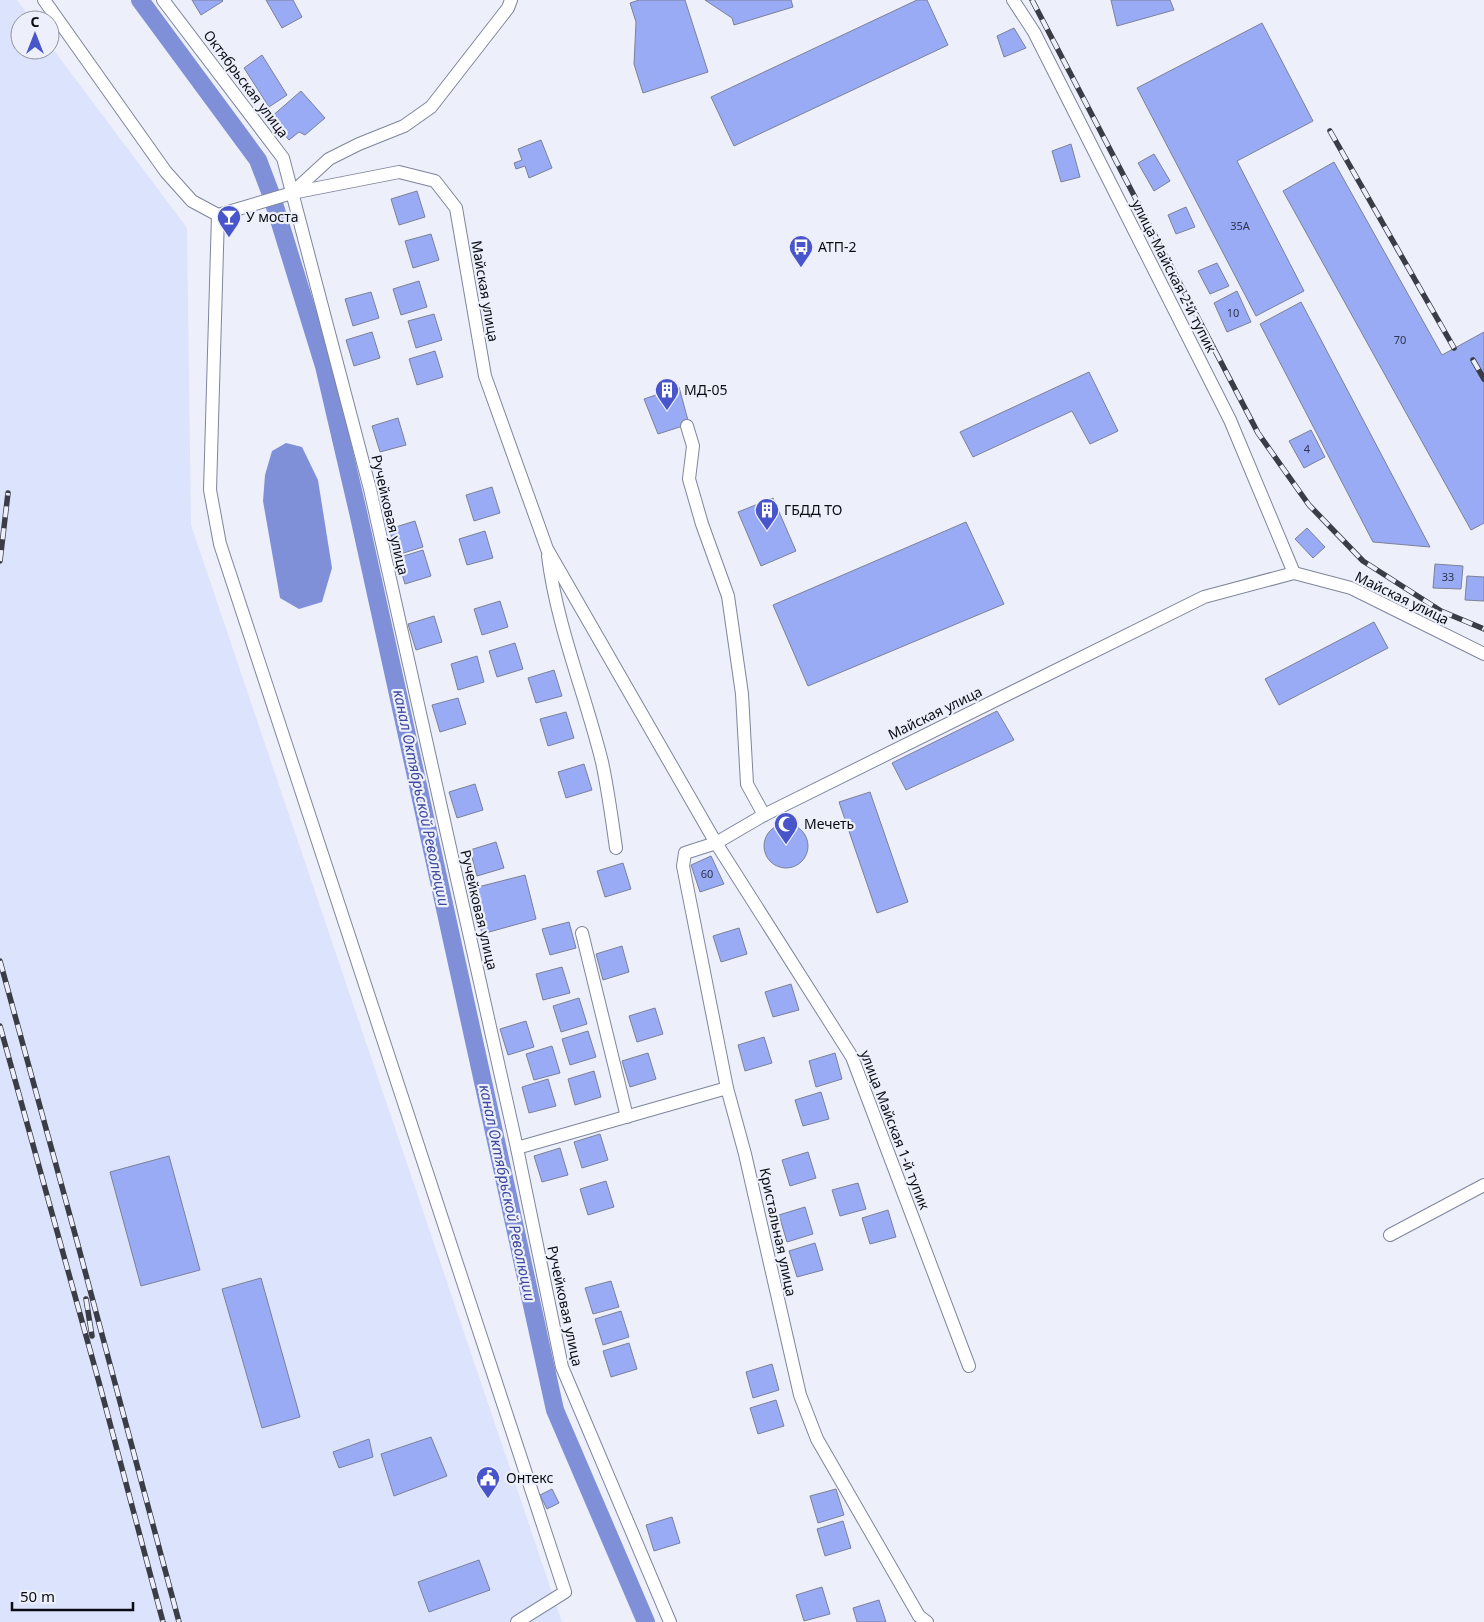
<svg xmlns="http://www.w3.org/2000/svg" width="1484" height="1622" font-family="'Noto Sans',sans-serif">
<style>
.built{fill:#dce3fd}
.water{fill:#7f90d8}
.lines{fill:none;stroke-linecap:round;stroke-linejoin:round}
.canal{stroke:#7f90d8;stroke-width:18}
.building{fill:#9aabf6;stroke:#7b8198}
.street-casing{stroke:#7f859c;stroke-width:14}
.street{stroke:#fff;stroke-width:12}
.rail-casing{stroke:#3a3d45;stroke-width:5.5}
.rail{stroke:#edf0fa;stroke-width:4;stroke-dasharray:11;stroke-linecap:butt}
.labels{text-anchor:middle;stroke-width:4.5;stroke-linejoin:round;paint-order:stroke}
.number-label{font-size:11px;fill:#2e344c}
.street-label{font-size:14px;fill:#0a0c14;stroke:#edf0fa}
.poi-label{font-size:14px;fill:#0a0c14;stroke:#edf0fa;text-anchor:start}
.water-label{font-size:15px;font-style:italic;fill:#3c479e;stroke:#edf0fa}
</style>
<rect width="100%" height="100%" fill="#edf0fa"/>
<path class="built" d="M0,0H17L32,20H20V50H50V45L187,228L191,525L562,1622H0Z"/>
<path class="water" d="M286,443L302,447L318,480L332,568L322,602L299,609L280,598L263,501L265,475L272,451Z"/>
<g class="lines">
<path class="canal" d="M140,0L258,160L272,197L324,366L358,512L555,1410L646,1622"/>
</g>
<g class="building">
<path d="M192,0H222L223,1L201,15Z"/>
<path d="M266,0H293L302,17L282,28Z"/>
<path d="M639,0H685L708,72L643,93L634,64L636,22L630,3Z"/>
<path d="M705,0H791L793,7L734,25L732,18Z"/>
<path d="M917,0H927L948,45L734,146L711,97Z"/>
<path d="M1111,0H1170L1174,10L1117,26Z"/>
<path d="M1262,23L1313,121L1237,161L1304,291L1256,316L1137,88Z"/>
<path d="M1014,28L1026,48L1004,57L997,36Z"/>
<path d="M262,55L287,95L269,107L244,68Z"/>
<path d="M301,91L325,118L305,135L299,132L289,140L270,118Z"/>
<path d="M541,140L552,168L529,178L525,166L516,169L514,163L522,160L518,149Z"/>
<path d="M1071,144L1080,177L1061,182L1052,151Z"/>
<path d="M1154,154L1170,181L1154,191L1138,163Z"/>
<path d="M1334,162L1442,355L1484,332V523L1471,530L1283,191Z"/>
<path d="M417,191L425,217L399,225L391,199Z"/>
<path d="M1186,207L1195,227L1176,234L1168,215Z"/>
<path d="M431,234L439,260L413,268L405,241Z"/>
<path d="M1217,263L1229,286L1210,294L1198,271Z"/>
<path d="M419,281L427,307L401,315L393,289Z"/>
<path d="M1237,291L1251,322L1227,332L1214,303Z"/>
<path d="M371,292L379,318L353,326L345,299Z"/>
<path d="M1301,302L1430,547L1373,542L1260,324Z"/>
<path d="M434,314L442,340L416,348L408,321Z"/>
<path d="M372,332L380,358L354,366L346,340Z"/>
<path d="M435,351L443,377L417,385L409,359Z"/>
<path d="M1089,372L1118,431L1090,444L1072,411L973,457L960,432Z"/>
<path d="M679,387L689,424L658,434L644,399Z"/>
<path d="M398,418L406,445L380,452L372,426Z"/>
<path d="M1311,430L1325,457L1304,468L1289,441Z"/>
<path d="M492,487L500,513L474,521L466,495Z"/>
<path d="M773,498L796,551L761,566L738,512Z"/>
<path d="M415,521L423,547L397,555L389,529Z"/>
<path d="M966,522L1004,604L808,686L773,605Z"/>
<path d="M1307,528L1325,547L1313,558L1295,539Z"/>
<path d="M485,531L493,558L467,565L459,539Z"/>
<path d="M423,550L431,576L405,584L397,558Z"/>
<path d="M1435,564L1463,566L1461,589L1433,588Z"/>
<path d="M1467,576L1484,577V601L1465,600Z"/>
<path d="M500,601L508,627L482,635L474,609Z"/>
<path d="M434,616L442,642L416,650L408,624Z"/>
<path d="M1374,622L1388,648L1279,705L1265,679Z"/>
<path d="M515,643L523,669L497,677L489,651Z"/>
<path d="M477,656L484,682L458,690L451,664Z"/>
<path d="M554,670L562,696L536,703L528,678Z"/>
<path d="M458,698L466,724L440,732L432,705Z"/>
<path d="M997,711L1014,740L906,790L892,763Z"/>
<path d="M566,712L574,738L548,746L540,719Z"/>
<path d="M584,764L592,790L566,798L558,772Z"/>
<path d="M475,784L483,810L457,818L449,792Z"/>
<path d="M870,792L908,902L877,913L839,802Z"/>
<circle cx="786" cy="846" r="22"/>
<path d="M496,842L504,868L477,876L470,850Z"/>
<path d="M711,856L724,884L700,892L691,865Z"/>
<path d="M623,863L631,889L605,897L597,871Z"/>
<path d="M525,875L536,919L482,934L470,889Z"/>
<path d="M569,922L576,948L550,955L542,929Z"/>
<path d="M739,928L747,954L721,962L713,936Z"/>
<path d="M622,946L629,972L603,980L596,954Z"/>
<path d="M562,967L570,993L543,1000L536,974Z"/>
<path d="M791,984L799,1010L773,1017L765,992Z"/>
<path d="M579,998L587,1024L561,1032L553,1006Z"/>
<path d="M655,1008L663,1034L637,1042L629,1016Z"/>
<path d="M526,1021L534,1047L508,1055L500,1029Z"/>
<path d="M588,1031L596,1057L570,1065L562,1039Z"/>
<path d="M764,1037L772,1063L745,1071L738,1045Z"/>
<path d="M552,1046L560,1073L534,1080L526,1054Z"/>
<path d="M648,1053L656,1079L630,1087L622,1061Z"/>
<path d="M835,1053L842,1079L816,1087L809,1061Z"/>
<path d="M594,1071L601,1097L575,1105L568,1079Z"/>
<path d="M548,1079L556,1106L529,1113L522,1087Z"/>
<path d="M821,1092L829,1119L803,1126L795,1100Z"/>
<path d="M600,1134L608,1160L582,1168L574,1142Z"/>
<path d="M560,1148L568,1175L542,1182L534,1156Z"/>
<path d="M808,1152L816,1178L790,1186L782,1160Z"/>
<path d="M169,1156L200,1270L141,1286L110,1172Z"/>
<path d="M606,1181L614,1207L588,1215L580,1189Z"/>
<path d="M858,1183L866,1209L840,1216L832,1190Z"/>
<path d="M805,1207L813,1234L787,1242L779,1215Z"/>
<path d="M888,1210L896,1237L870,1244L862,1218Z"/>
<path d="M815,1243L823,1270L797,1277L789,1251Z"/>
<path d="M261,1278L300,1417L262,1428L222,1289Z"/>
<path d="M611,1281L619,1307L593,1314L585,1288Z"/>
<path d="M621,1311L629,1337L603,1345L595,1319Z"/>
<path d="M629,1343L637,1369L611,1377L603,1351Z"/>
<path d="M772,1364L779,1390L753,1398L746,1372Z"/>
<path d="M776,1400L784,1426L758,1434L750,1408Z"/>
<path d="M431,1437L447,1476L394,1496L381,1454Z"/>
<path d="M369,1439L373,1457L339,1468L333,1452Z"/>
<path d="M552,1489L559,1503L547,1509L540,1495Z"/>
<path d="M836,1489L844,1515L818,1523L810,1496Z"/>
<path d="M672,1517L680,1543L654,1551L646,1525Z"/>
<path d="M843,1521L851,1548L825,1556L817,1529Z"/>
<path d="M479,1560L490,1590L429,1612L418,1582Z"/>
<path d="M822,1587L830,1614L804,1621L796,1595Z"/>
<path d="M879,1600L886,1622H857L853,1608Z"/>
</g>
<g class="lines">
<g class="street-casing">
<g id="street">
<path d="M44,0L166,172L192,201L218,215L210,490L220,544L565,1592L517,1622"/>
<path d="M163,0L283,158L370,489L517,1148L562,1367L670,1622"/>
<path d="M1013,0L1034,32L1230,420L1294,573"/>
<path d="M292,193L329,159L359,144L404,126L431,107L508,8L511,0"/>
<path d="M218,215L292,193L399,172L435,181L456,208L485,376L547,549L716,843L764,815L1204,597L1294,573L1351,588L1484,654"/>
<path d="M687,426L693,446L689,479L702,524L728,596L742,694L747,784L764,815"/>
<path d="M548,556C557,627 585,693 602,762C608,790 612,819 616,848"/>
<path d="M582,933L627,1117"/>
<path d="M517,1148L727,1088"/>
<path d="M1390,1235L1484,1185"/>
<path d="M927,1622L919,1616L817,1439L800,1395L745,1154L727,1088L683,866L685,853L716,843L852,1057L969,1366"/>
</g>
</g>
<use href="#street" class="street"/>
<g class="rail-casing">
<g id="rail">
<path d="M1032,0L1258,433L1309,505L1363,561L1441,611L1484,629"/>
<path d="M1330,131L1454,348"/>
<path d="M1473,360L1484,379"/>
<path d="M0,561L8,493"/>
<path d="M0,961L78,1245L179,1622"/>
<path d="M0,1026L100,1386L163,1622"/>
<path d="M86,1299L92,1336"/>
</g>
</g>
<use href="#rail" class="rail"/>
</g>
<defs>
<g id="bar-pin" transform="scale(1.25)"><path d="M0 17L-7.5 6A9.5 9.5 0 1 1 7.5 6Z" fill="#4955ca" stroke="#edf0fa"/><path d="M-6-5H6L.8 .8V4.5H3.5V6h-7V4.5H-.8V.8Z" fill="#fff"/></g>
<g id="bus-pin" transform="scale(1.25)"><path d="M0 17L-7.5 6A9.5 9.5 0 1 1 7.5 6Z" fill="#4955ca" stroke="#edf0fa"/><path d="M-5-6H5V4H4V6H2V4H-2V6H-4V4H-5ZM-3.5-4V0h7V-4ZM-3.5 1.2v1.5H-2V1.2ZM2 1.2v1.5H3.5V1.2Z" fill="#fff"/></g>
<g id="building-pin" transform="scale(1.25)"><path d="M0 17L-7.5 6A9.5 9.5 0 1 1 7.5 6Z" fill="#4955ca" stroke="#edf0fa"/><path d="M-4-6H4V6H1V3H-1V6H-4ZM-2.5-4.3h1.7v1.8h-1.7ZM.8-4.3h1.7v1.8H.8ZM-2.5-1h1.7V.8h-1.7ZM.8-1h1.7V.8H.8Z" fill="#fff"/></g>
<g id="mosque-pin" transform="scale(1.25)"><path d="M0 17L-7.5 6A9.5 9.5 0 1 1 7.5 6Z" fill="#4955ca" stroke="#edf0fa"/><path d="M3.5-4.9A6 6 0 1 0 3.5 4.9A5 5 0 1 1 3.5-4.9Z" fill="#fff"/></g>
<g id="civic-pin" transform="scale(1.25)"><path d="M0 17L-7.5 6A9.5 9.5 0 1 1 7.5 6Z" fill="#4955ca" stroke="#edf0fa"/><path d="M-.6-6.5H3V-4.5H.6V-3L4-1V1h2V6H-6V1h2V-1L-.6-3ZM-1.2 2.5V6h2.4V2.5Z" fill="#fff"/></g>
</defs>
<g fill-rule="evenodd">
<use href="#bar-pin" x="229" y="217"/>
<use href="#bus-pin" x="801" y="247"/>
<use href="#building-pin" x="667" y="390"/>
<use href="#building-pin" x="767" y="510"/>
<use href="#mosque-pin" x="786" y="824"/>
<use href="#civic-pin" x="488" y="1478"/>
</g>
<g class="labels">
<g class="number-label">
<text x="1240" y="230">35А</text>
<text x="1233" y="317">10</text>
<text x="1400" y="344">70</text>
<text x="1307" y="453">4</text>
<text x="1448" y="581">33</text>
<text x="707" y="878">60</text>
</g>
<g class="street-label">
<text transform="translate(246 84) rotate(53)" y="5">Октябрьская улица</text>
<text transform="translate(1174 276) rotate(63)" y="5">улица Майская 2-й тупик</text>
<text transform="translate(485 291) rotate(80)" y="5">Майская улица</text>
<text transform="translate(390 515) rotate(77)" y="5">Ручейковая улица</text>
<text transform="translate(1402 598) rotate(26)" y="5">Майская улица</text>
<text transform="translate(935 713) rotate(-26)" y="5">Майская улица</text>
<text transform="translate(479 910) rotate(77)" y="5">Ручейковая улица</text>
<text transform="translate(895 1130) rotate(69)" y="5">улица Майская 1-й тупик</text>
<text transform="translate(778 1232) rotate(78)" y="5">Кристальная улица</text>
<text transform="translate(565 1306) rotate(78)" y="5">Ручейковая улица</text>
</g>
<g class="poi-label">
<text x="246" y="222">У моста</text>
<text x="818" y="252">АТП-2</text>
<text x="684" y="395">МД-05</text>
<text x="784" y="515">ГБДД ТО</text>
<text x="804" y="829">Мечеть</text>
<text x="506" y="1483">Онтекс</text>
</g>
<g class="water-label">
<text transform="translate(421 798) rotate(78)" y="5">канал Октябрьской Революции</text>
<text transform="translate(507 1193) rotate(78)" y="5">канал Октябрьской Революции</text>
</g>
</g>
<g transform="translate(35 35)"><circle r="24" fill="#edf0fa" stroke="#92959e"/>
<path d="M0-4L9 19L0 12L-9 19Z" fill="#4955ca"/>
<text y="-8" font-size="14" font-weight="bold" text-anchor="middle" fill="#0a0c14">С</text>
</g>
<path d="M12 1602v8h121v-8" fill="none" stroke="#0a0c14" stroke-width="2.5"/>
<text x="20" y="1602" font-size="15" fill="#0a0c14" stroke="#edf0fa" stroke-width="4" paint-order="stroke">50 m</text>
</svg>
